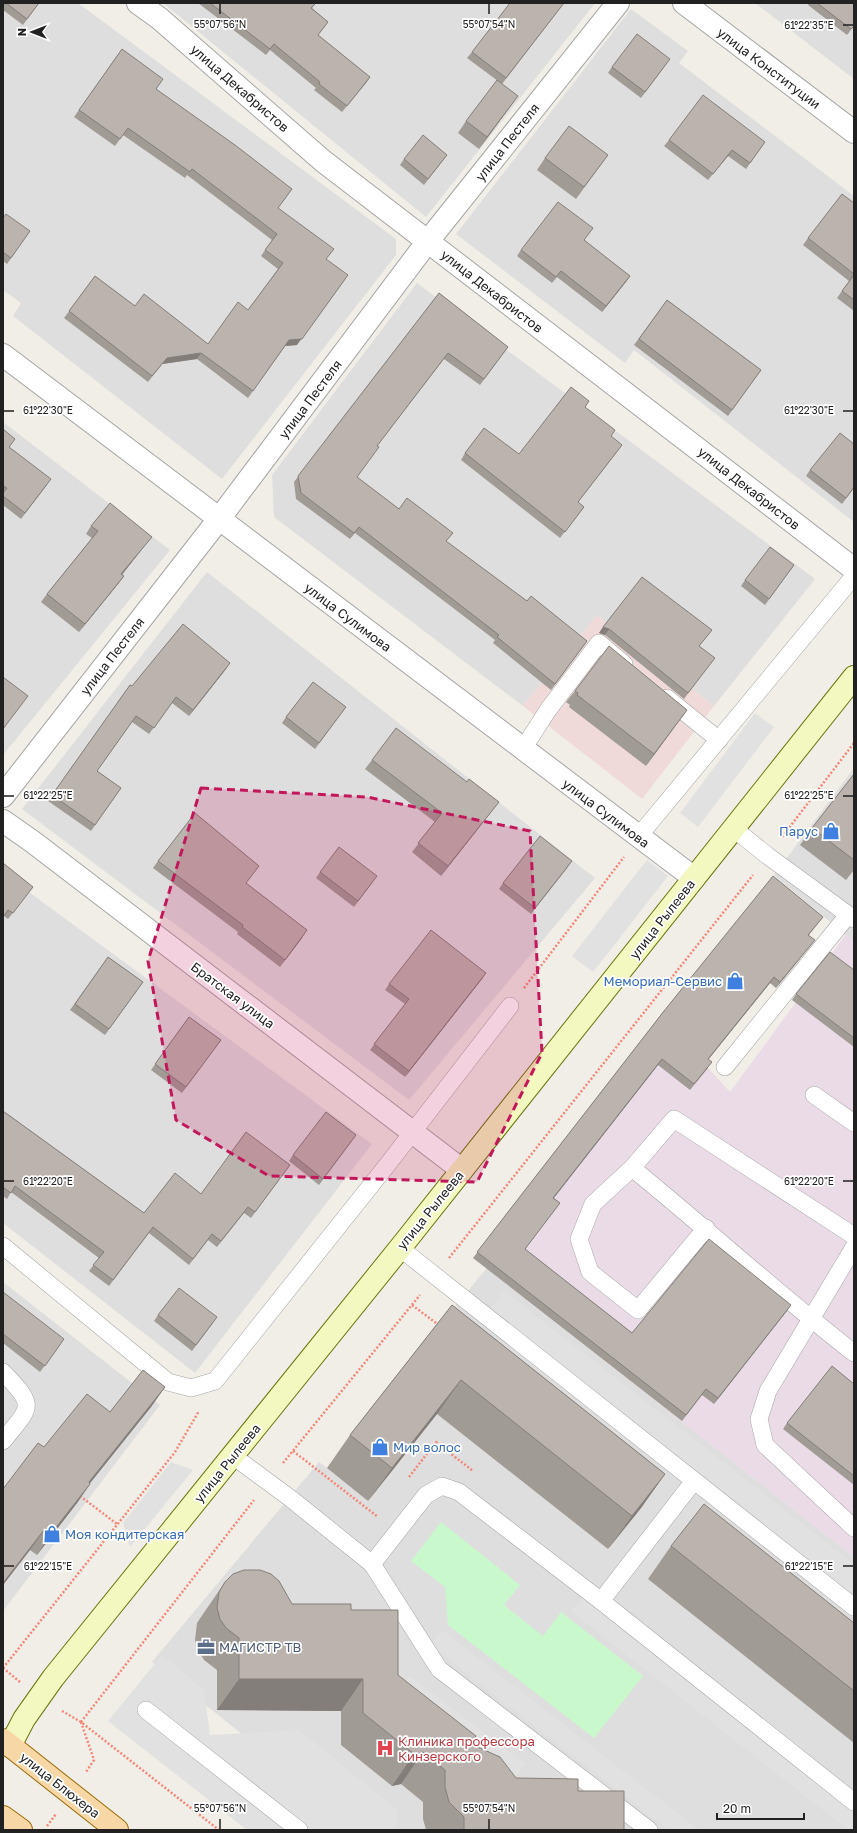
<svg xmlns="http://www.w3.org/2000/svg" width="857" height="1833" font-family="'Golos Text',sans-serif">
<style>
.residential{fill:#dfdede}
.commercial{fill:#f0dad9}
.industrial{fill:#eadbe6}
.park{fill:#c9f8cd}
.parking{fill:#e1e1e1}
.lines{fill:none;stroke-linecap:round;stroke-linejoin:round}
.lane-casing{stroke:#a5a5a5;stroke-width:18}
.street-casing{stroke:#a5a5a5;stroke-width:24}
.secondary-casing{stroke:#68760a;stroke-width:24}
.primary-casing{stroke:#986b06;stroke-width:24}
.path{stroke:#f48676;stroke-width:2.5;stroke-dasharray:2 2;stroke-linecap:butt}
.lane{stroke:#fff;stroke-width:17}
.street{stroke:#fff;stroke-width:22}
.secondary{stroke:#f3f7c0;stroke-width:22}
.primary{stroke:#f8d7a6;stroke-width:22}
.wall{fill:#a19b96}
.shaded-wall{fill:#837e7a}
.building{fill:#bbb4ae;stroke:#837e7a}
.marked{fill:#c2185b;fill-opacity:0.2;stroke:#c2185b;stroke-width:3;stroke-dasharray:8 5;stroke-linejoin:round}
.ticks{fill:none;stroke:#212121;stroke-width:1.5}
.labels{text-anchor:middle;stroke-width:3.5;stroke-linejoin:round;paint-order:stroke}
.street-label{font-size:13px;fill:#212121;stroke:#fff}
.shop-label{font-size:13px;fill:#366cbe;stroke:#fff;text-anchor:end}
.service-label{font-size:13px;fill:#4e5e75;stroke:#fff;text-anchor:start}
.health-label{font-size:13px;fill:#be3a42;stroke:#fff;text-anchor:start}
.ticks-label{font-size:10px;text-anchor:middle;fill:#212121;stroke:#fff;stroke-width:3.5;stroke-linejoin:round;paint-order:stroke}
</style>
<rect width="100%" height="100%" fill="#f1eee8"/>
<g class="residential">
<path d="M3,3H78L396,239V255L222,479L13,316L21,303L3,290Z"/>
<path d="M163,3H595L426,217Z"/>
<path d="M755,3H854V79Z"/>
<path d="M631,9L688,51L679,63L854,196V522L634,350L625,363L456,234Z"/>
<path d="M417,283L815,579L714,706L597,615L523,706L274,517L272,475Z"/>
<path d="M3,422L170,550L3,755Z"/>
<path d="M207,572L595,878L409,1100L22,809Z"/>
<path d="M854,768V942L774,875Z"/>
<path d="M3,873L372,1144L195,1373L3,1223Z"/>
<path d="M487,1268L854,1557V1830H361L152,1662L319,1462L327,1468L439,1325Z"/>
<path d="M3,1282L160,1405L3,1611Z"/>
</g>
<path class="commercial" d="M597,615L714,706L642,799L523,706Z"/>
<path class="industrial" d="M846,934L854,942V1557L487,1268L654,1026L708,1068L730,1092Z"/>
<path class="park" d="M441,1522L520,1585L504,1605L543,1636L561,1612L643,1676L594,1738L448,1625L445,1587L411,1561Z"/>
<g class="parking">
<path d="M755,713L774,727L698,827L680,813Z"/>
<path d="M647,860L668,876L593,972L572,956Z"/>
<path d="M504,1291L854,1564V1598L488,1311Z"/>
<path d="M171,1462L193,1470L130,1547L123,1523Z"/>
<path d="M583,1596L854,1810V1830H848L571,1611Z"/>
<path d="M442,1630L699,1830H669L430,1645Z"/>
<path d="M162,1655L204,1690L210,1735L299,1730L399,1811L395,1830H247L108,1721Z"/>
<path d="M410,1676L525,1764L510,1785L395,1696Z"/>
</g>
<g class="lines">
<g class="lane-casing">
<g id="lane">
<path d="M667,698L719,740"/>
<path d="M523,749L548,710L599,643L624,664"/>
<path d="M733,828L768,856L854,919"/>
<path d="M638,837L854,576"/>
<path d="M725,1067L848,915"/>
<path d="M814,1095L854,1123"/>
<path d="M632,1168L593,1204L579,1239L590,1272L638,1310L706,1228"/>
<path d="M854,1236L674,1119L632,1168C707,1229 778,1294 854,1353"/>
<path d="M3,1246L168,1382L191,1388L215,1381L388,1164L510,1006"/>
<path d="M854,1247L768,1391L759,1419L765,1445L854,1528"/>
<path d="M400,1248L854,1607"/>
<path d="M3,1372C36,1407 32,1405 3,1441"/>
<path d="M233,1456L290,1498L372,1564L426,1495L442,1486L459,1492L601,1601L854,1802"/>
<path d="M372,1564L439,1669L649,1830"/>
<path d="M601,1601L694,1481"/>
<path d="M146,1710L299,1830"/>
</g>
</g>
<g class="street-casing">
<g id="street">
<path d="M138,3L159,18L323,161L854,569"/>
<path d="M684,3L854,132"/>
<path d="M3,355L694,878"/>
<path d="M3,796L219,519L428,241L618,3"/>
<path d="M3,821L33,842L462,1170"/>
</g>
</g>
<g class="secondary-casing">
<path id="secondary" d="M10,1746L24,1719L53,1678L400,1248L854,677"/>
</g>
<g class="primary-casing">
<g id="primary">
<path d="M3,1740L117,1830"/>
<path d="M3,1817L21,1830"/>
</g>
</g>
<g class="path">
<path d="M782,837L854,743"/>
<path d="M524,988L624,857"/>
<path d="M449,1258L753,875"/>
<path d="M412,1305L440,1326"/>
<path d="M293,1451L378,1517"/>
<path d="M283,1463L420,1295"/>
<path d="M409,1477L436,1442L473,1471"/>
<path d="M80,1496L117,1524"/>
<path d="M3,1668L175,1452L199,1411"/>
<path d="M3,1668L20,1682"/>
<path d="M62,1711L81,1722L219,1830"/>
<path d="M81,1722L254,1500"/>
<path d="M81,1722L94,1760L86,1772"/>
<path d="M47,1826L56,1814"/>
</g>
<use href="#lane" class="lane"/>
<use href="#street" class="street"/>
<use href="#secondary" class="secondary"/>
<use href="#primary" class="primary"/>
</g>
<g class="wall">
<path d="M3,3H39L23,25L3,10Z"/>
<path d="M198,3H316L312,8L328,22L318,35L370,77L342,112L314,90L316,88L270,50L266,55Z"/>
<path d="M564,3L502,84L467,58L472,52Z"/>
<path d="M809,3H854V26L847,35L808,5Z"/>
<path d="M122,49L156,89L292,189L278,208L326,259L297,345L285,346L248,398L197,359L162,364L148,382L64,318L95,276L135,306L208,344L248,310L278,269L261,256L272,240L187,175L185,178L123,135L115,146L74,117Z"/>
<path d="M670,59L641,98L608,73L612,67Z"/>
<path d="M518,96L479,149L458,133L466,121Z"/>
<path d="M669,140L765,142L746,169L728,156L708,180L664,146Z"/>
<path d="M447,155L424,185L400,165L404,159Z"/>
<path d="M608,155L576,199L537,170L545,158Z"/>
<path d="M854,203V311L837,298L849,281L803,245L808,238Z"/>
<path d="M3,218L30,231L7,264L3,261Z"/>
<path d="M584,240L630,276L602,312L557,277L552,283L517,256L521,250Z"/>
<path d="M439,293L508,347L480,385L444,359L377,446L357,477L399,509L446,542L527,601L587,641L551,690L493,643L495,640L355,533L350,539L296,499L294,482Z"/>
<path d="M667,300L761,370L728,416L634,345Z"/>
<path d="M589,401L585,407L611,436L617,452L578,502L584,507L560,538L461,460L465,453L519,454Z"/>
<path d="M3,429L9,447L47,485L21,519L3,505Z"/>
<path d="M810,470L854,488L842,504L806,476Z"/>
<path d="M91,526L152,537L146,544L122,575L124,576L118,584L79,632L41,602L47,594L92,538L86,534Z"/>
<path d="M794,565L765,605L741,586L745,580Z"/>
<path d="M603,627L712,630L699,646L710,663L684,699L605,635L599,633Z"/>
<path d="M226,669L189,716L172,703L149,734L132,722L97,771L121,788L91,831L48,801L130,685L132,686Z"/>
<path d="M575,691L687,710L646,766L569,707L570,705L566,702Z"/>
<path d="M346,707L315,749L282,723L286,717Z"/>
<path d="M372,760L492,811L441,876L412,852L435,822L365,769Z"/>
<path d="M854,774V870L846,880L800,845L812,828Z"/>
<path d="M158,861L259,866L246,883L302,938L280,967L237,934L238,932L153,868Z"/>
<path d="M3,863L33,887L8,919L4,916Z"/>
<path d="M568,867L531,914L499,889L503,883Z"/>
<path d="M320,872L373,882L354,907L316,878Z"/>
<path d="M823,917L809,935L810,946L776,988L770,983L708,1059V1068L690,1090L658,1065L554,1198L560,1203L525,1249L632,1333L791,1305L714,1404L702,1395L682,1421L473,1258L664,1011Z"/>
<path d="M108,957L143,982L105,1035L70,1010Z"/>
<path d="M854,970V1047L792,1000L796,994Z"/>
<path d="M482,979L405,1077L370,1050L405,1004L385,990L389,984Z"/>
<path d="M189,1017L221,1040L182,1093L151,1070Z"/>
<path d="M3,1111L144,1213L290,1165L251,1218L244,1213L217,1247L208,1240L189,1265L149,1233L109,1286L89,1271L99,1258L11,1192L7,1199L3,1196Z"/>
<path d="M352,1141L319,1185L289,1161L293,1155Z"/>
<path d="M3,1292L60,1345L40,1372L3,1343Z"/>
<path d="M452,1305L665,1474L641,1508L608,1549L437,1414L368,1501L327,1468L350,1435Z"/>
<path d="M158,1315L213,1323L192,1351L154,1321Z"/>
<path d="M854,1384V1485L783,1429L787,1423Z"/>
<path d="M165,1387L151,1407L90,1483V1484L77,1503L37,1555L30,1550L3,1585V1489L44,1447L110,1412Z"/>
<path d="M671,1546L854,1623V1743L648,1579Z"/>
<path d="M225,1582L292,1604L351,1610L398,1675L471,1744L516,1778L578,1791L624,1830H426L423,1819V1802L401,1784L392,1786L341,1745V1711L217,1710V1670L204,1660L198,1650L195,1640L197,1623L203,1614Z"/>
</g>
<g class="shaded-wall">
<path d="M370,77L366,83L342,112L347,106Z"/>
<path d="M518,96L510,107L479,149L487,137Z"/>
<path d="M732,150L728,156L708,180L713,174Z"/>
<path d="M348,275L297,345L285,346L248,398L289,340Z"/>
<path d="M630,276L626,282L602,312L606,306Z"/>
<path d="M201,353L197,359L162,364L148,382L167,358Z"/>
<path d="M152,537L146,544L116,582L121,574Z"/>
<path d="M124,576L118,584L79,632L85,624Z"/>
<path d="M603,627L609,629L605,635L599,633Z"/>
<path d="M230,663L226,669L189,716L193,710Z"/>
<path d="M687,710L679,721L646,766L654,754Z"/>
<path d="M499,802L492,811L441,876L448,866Z"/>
<path d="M307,930L302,938L280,967L285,960Z"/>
<path d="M815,940L810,946L776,988L780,982Z"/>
<path d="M486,973L482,979L405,1077L409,1071Z"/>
<path d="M774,977L770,983L704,1065L708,1059Z"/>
<path d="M662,1059L658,1065L549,1204L553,1198Z"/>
<path d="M791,1305L787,1311L714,1404L718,1398Z"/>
<path d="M461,1380L437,1414L368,1501L392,1468Z"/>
<path d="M165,1387L151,1407L75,1502L89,1482Z"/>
<path d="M665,1474L641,1508L608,1549L632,1516Z"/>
<path d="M90,1484L77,1503L37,1555L50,1535Z"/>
<path d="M44,1530L30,1550L3,1585V1583Z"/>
<path d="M239,1679H363L341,1711L217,1710Z"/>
<path d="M423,1752L401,1784L392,1786L414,1754Z"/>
</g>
<g class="building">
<path d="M6,3H39L27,19Z"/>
<path d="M210,3H316L311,8L328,22L318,35L370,77L347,106L319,84L320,82L274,44L270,49Z"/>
<path d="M510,3H564L506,78L472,52Z"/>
<path d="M817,3H854V26L851,29Z"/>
<path d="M637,34L670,59L645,92L612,67Z"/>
<path d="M122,49L163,79L156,89L235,145L292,189L278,208L334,249L326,259L348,275L302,339L289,340L253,391L201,353L167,358L152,376L69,311L95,276L135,306L144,294L208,344L238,302L248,310L283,263L265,250L277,234L192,169L190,172L128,128L120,139L79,110Z"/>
<path d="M497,80L518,96L487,137L466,121Z"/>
<path d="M703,95L765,142L750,163L732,150L713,174L669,140Z"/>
<path d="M569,126L608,155L584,187L545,158Z"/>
<path d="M423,135L447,155L428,179L404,159Z"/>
<path d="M842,194L854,203V274L808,238Z"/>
<path d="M558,202L593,228L584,240L630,276L606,306L561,271L556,277L521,250Z"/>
<path d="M6,214L30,231L11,258L3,252V218Z"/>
<path d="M854,275V300L842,291Z"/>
<path d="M439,293L508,347L484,379L448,353L377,446L379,447L357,477L399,509L407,498L453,533L446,541L527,601L531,596L587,641L555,684L497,637L499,635L359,527L354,533L301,493L298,476Z"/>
<path d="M667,300L761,370L732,410L639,339Z"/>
<path d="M571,387L589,401L585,407L615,430L611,436L622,445L578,502L584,507L565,532L465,453L484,428L519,454Z"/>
<path d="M3,429L15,439L9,447L51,479L25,513L3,496V493L7,488L3,486Z"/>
<path d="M840,433L854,444V487L846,498L810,470Z"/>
<path d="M110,503L152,537L121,574L124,576L85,624L47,594L98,531L91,526Z"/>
<path d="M770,547L794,565L769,599L745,580Z"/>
<path d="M642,577L712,630L699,646L715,658L688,693L609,629L603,627Z"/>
<path d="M183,624L230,663L193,710L176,697L154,728L136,716L97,771L121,788L95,825L52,795L130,685L132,686Z"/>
<path d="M609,646L687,710L654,754L577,695L578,693L575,691Z"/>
<path d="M3,677L28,696L3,729Z"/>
<path d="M313,682L346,707L319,743L286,717Z"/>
<path d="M396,728L467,782L469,779L499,802L448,866L418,843L442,813L372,760Z"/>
<path d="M854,774V860L812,828Z"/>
<path d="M195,813L259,866L246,883L307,930L285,960L242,927L243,925L158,861Z"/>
<path d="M540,836L572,861L535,908L503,883Z"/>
<path d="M339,847L377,876L358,901L320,872Z"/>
<path d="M3,863L33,887L13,913L8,910L3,917Z"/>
<path d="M773,876L823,917L808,935L815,940L780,982L774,977L708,1059L712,1062L694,1084L662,1059L553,1198L560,1203L525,1249L632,1333L709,1239L791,1305L718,1398L706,1389L686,1415L477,1252L664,1011Z"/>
<path d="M431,930L486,973L409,1071L374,1044L409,999L389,984Z"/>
<path d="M830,952L854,970V1038L796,994Z"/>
<path d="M108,957L143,982L109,1029L75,1004Z"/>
<path d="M189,1017L221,1040L186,1087L155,1064Z"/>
<path d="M3,1111L144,1213L175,1173L201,1194L246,1132L290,1165L255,1212L248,1207L221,1241L212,1234L193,1259L153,1227L113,1280L93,1265L104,1252L15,1186L11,1193L3,1187Z"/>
<path d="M326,1112L356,1135L323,1179L293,1155Z"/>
<path d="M179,1288L217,1317L196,1345L158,1315Z"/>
<path d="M3,1292L64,1339L45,1366L3,1334Z"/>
<path d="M452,1305L665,1474L632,1516L461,1380L392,1468L350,1435Z"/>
<path d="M832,1366L854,1384V1476L787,1423Z"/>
<path d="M143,1370L165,1387L89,1482L90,1484L50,1535L44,1530L3,1583V1489L38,1443L44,1447L87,1394L110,1412Z"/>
<path d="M704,1504L854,1623V1691L671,1546Z"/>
<path d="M244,1570H260L271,1574L279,1581L292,1604H351V1610H398V1675L476,1736L471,1744L500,1757L516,1778L578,1779V1791H624V1830H464V1817L449,1802L445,1787V1770L423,1752L414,1754L363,1713V1679H239V1638L226,1628L220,1619L217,1608L219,1592L225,1582L233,1574Z"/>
</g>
<path class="marked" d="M201,788L367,797L530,831L542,1053L477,1182L269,1176L176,1120L148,961Z"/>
<path class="ticks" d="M220,4V14M489,4V14M843,25H853M4,411H14M843,411H853M4,796H14M843,796H853M4,1181H14M843,1181H853M4,1566H14M843,1566H853M220,1819V1829M489,1819V1829"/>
<defs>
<g id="shop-bare" transform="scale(1.38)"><path d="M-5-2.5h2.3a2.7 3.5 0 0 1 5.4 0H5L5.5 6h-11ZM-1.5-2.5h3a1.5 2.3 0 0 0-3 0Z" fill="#3f7fe0" stroke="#fff" stroke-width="2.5" paint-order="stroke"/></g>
<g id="office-bare" transform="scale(1.38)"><path d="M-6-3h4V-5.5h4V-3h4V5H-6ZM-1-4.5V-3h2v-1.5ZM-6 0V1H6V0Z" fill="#5c6f8a" stroke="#fff" stroke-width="2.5" paint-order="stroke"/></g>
<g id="hospital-bare" transform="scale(1.38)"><path d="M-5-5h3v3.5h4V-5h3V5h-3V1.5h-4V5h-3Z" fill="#e0444e" stroke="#fff" stroke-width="2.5" paint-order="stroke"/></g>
</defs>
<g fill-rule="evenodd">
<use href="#shop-bare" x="831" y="831"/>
<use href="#shop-bare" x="735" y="981"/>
<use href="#shop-bare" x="380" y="1447"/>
<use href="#shop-bare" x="52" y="1534"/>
<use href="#office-bare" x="206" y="1647"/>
<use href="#hospital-bare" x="385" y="1748"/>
</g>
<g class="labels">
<g class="street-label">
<text transform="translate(769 68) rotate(37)" y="5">улица Конституции</text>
<text transform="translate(240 88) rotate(41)" y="5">улица Декабристов</text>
<text transform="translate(507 142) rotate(-52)" y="5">улица Пестеля</text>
<text transform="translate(492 291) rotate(38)" y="5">улица Декабристов</text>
<text transform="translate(310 399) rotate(-53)" y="5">улица Пестеля</text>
<text transform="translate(749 488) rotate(38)" y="5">улица Декабристов</text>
<text transform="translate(348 617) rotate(37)" y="5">улица Сулимова</text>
<text transform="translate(112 656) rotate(-52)" y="5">улица Пестеля</text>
<text transform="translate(606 813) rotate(37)" y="5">улица Сулимова</text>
<text transform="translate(662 919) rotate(-52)" y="5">улица Рылеева</text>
<text transform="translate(233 995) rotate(37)" y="5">Братская улица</text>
<text transform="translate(430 1210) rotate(-51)" y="5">улица Рылеева</text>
<text transform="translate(227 1463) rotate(-51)" y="5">улица Рылеева</text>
<text transform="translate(60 1785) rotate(38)" y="5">улица Блюхера</text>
</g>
<g class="shop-label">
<text x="818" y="836">Парус</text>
<text x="722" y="986">Мемориал-Сервис</text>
<text x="393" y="1452" text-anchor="start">Мир волос</text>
<text x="65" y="1539" text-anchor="start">Моя кондитерская</text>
</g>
<g class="service-label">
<text x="219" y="1652">МАГИСТР ТВ</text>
</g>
<g class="health-label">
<text x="398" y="1746">Клиника профессора<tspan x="398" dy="15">Кинзерского</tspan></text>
</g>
</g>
<g class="ticks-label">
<text x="220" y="28">55°07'56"N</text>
<text x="489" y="28">55°07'54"N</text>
<text x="809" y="29">61°22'35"E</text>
<text x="809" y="414">61°22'30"E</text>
<text x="48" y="414">61°22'30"E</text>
<text x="809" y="799">61°22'25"E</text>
<text x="48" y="799">61°22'25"E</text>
<text x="48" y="1185">61°22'20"E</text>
<text x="809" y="1185">61°22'20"E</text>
<text x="48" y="1570">61°22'15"E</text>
<text x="809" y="1570">61°22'15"E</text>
<text x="220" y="1812">55°07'56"N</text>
<text x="489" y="1812">55°07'54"N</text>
</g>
<rect width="857" height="1833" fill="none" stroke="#212121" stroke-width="8"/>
<g transform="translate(32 32) rotate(270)" stroke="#ffffff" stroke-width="3" paint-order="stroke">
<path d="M0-3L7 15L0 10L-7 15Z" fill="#212121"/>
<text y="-6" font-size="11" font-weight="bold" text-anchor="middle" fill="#212121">N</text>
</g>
<path d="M717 1813v6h87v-6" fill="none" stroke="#212121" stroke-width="2"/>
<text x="723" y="1813" font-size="12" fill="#212121" stroke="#ffffff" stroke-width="3" paint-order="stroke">20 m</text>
</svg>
